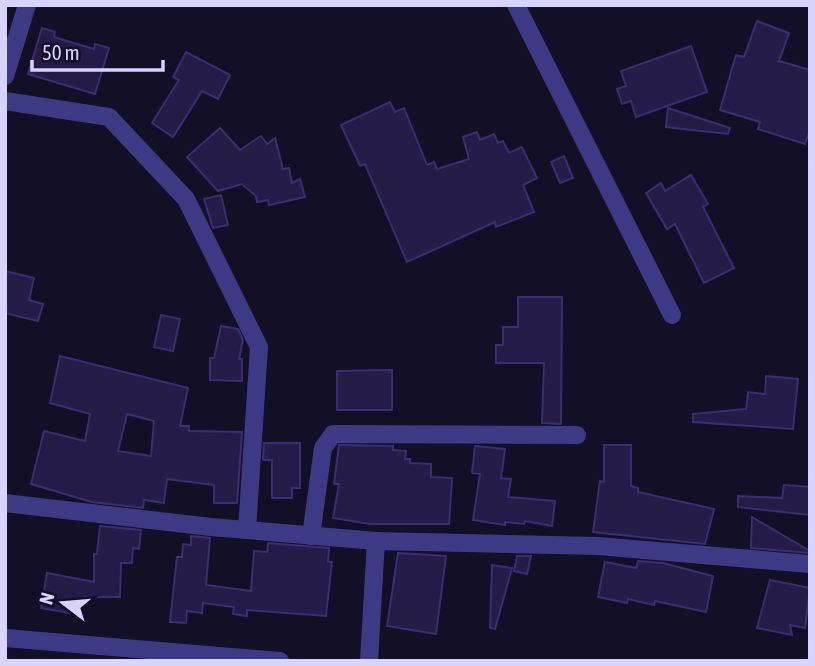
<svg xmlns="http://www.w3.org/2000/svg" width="815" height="666" font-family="'Asap Condensed',sans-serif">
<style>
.building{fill:#241b47;stroke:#3b2d73;stroke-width:2;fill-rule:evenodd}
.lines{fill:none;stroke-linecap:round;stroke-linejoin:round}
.minor{stroke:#3d3a85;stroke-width:18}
</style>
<rect width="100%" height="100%" fill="#130f26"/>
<g class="building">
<path d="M757,21L789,33L779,61L810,70V129L805,144L758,129L760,122L720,110L736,55L744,57Z"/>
<path d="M42,28L55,32L54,37L94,49L95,44L109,48L95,94L28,74Z"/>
<path d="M691,46L707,92L636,117L631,101L622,104L617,89L626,86L621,71Z"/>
<path d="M186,52L230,75L218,99L202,91L173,137L152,123L179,80L173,77Z"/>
<path d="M390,102L395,112L404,108L427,165L434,162L437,169L469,159L463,137L477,132L480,140L494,134L498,143L503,141L509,153L522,147L537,178L523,185L534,212L496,227L495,222L407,262L365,164L360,166L341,125Z"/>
<path d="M668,108L730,128L728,134L666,127Z"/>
<path d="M220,128L240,150L261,136L267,144L275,138L283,169L289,168L292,183L300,179L305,197L269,205L268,200L257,202L256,196L242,184L218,191L187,157Z"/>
<path d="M564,156L573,178L560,183L551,162Z"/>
<path d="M691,175L708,204L703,207L734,268L704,283L675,224L667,229L646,193L661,183L665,191Z"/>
<path d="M221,195L228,225L213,228L204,199Z"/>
<path d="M5,271L34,278L29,300L43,304L38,321L5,313Z"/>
<path d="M518,297H562L561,424L542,423L544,363H496V345H503V327H518Z"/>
<path d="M161,315L180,319L173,351L154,347Z"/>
<path d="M221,326L238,329L243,340L239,359H242V381L210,380V358H214Z"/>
<path d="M60,356L188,388L180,426H189V431L242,432L237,503H214V485L167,479L164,503L144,500L143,508L92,502L31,484L44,431L85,441L90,414L50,403ZM127,414L154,421L151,456L118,451Z"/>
<path d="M392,370V410H337V371Z"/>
<path d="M766,376L798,379L793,429L693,422V414L746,409L748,392L765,394Z"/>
<path d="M264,443H300V488H292V498H272V460H263Z"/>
<path d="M339,445L393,446V450L406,451L405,459H410V463L431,464V477L452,478L449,524H370L333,518L339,484H334Z"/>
<path d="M604,445H631V486L638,488V492L714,509L705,544L593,532L600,481L604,482Z"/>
<path d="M475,446L505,449L501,478L511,479L508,497L555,501L552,526L525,521L524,524L505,522V525L473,520L480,474L472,473Z"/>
<path d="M784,485L810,487V515L738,507V496L782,498Z"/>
<path d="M752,517L810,551V553L751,548Z"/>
<path d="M100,526L141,530L139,549L133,548L132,563H121L120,597H84L81,615L41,608L47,573L94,582V554H97Z"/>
<path d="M191,536L210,538L206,585L251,591L254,551L267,552L268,543L329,548L328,562H332L326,616L247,610V616L233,614L234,607L203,603L202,613L187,611L186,623L170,622L177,557H182L183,544L191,545Z"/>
<path d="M398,553L446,556L436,634L387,626Z"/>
<path d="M517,556H531L527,574L514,571Z"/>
<path d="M638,561L663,563L713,576L706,612L655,601L654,605L628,599L627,603L598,597L605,562L636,568Z"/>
<path d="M492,565L512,568L495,629L490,628Z"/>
<path d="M770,580L810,588L805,628L790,625L792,635L757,628Z"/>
</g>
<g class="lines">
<g class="minor">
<path d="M516,5L672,315"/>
<path d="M5,76L27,5"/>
<path d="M5,101L109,117L186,199L259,347L247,530"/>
<path d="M5,503L211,527L376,541L598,546L810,564"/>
<path d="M311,536L323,448L333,434L577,435"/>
<path d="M5,638L280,661"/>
<path d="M369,661L376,541"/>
</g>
</g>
<rect width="815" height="666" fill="none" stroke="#d9d4ff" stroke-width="14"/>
<g transform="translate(63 603) rotate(286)" stroke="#130f26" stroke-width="5" paint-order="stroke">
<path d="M0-5L12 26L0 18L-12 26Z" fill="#d9d4ff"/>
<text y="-10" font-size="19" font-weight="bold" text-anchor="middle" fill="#d9d4ff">N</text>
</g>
<path d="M32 60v10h131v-10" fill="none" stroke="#d9d4ff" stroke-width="3.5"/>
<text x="42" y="60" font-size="21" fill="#d9d4ff" stroke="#130f26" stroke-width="5" paint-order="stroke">50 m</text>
</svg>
